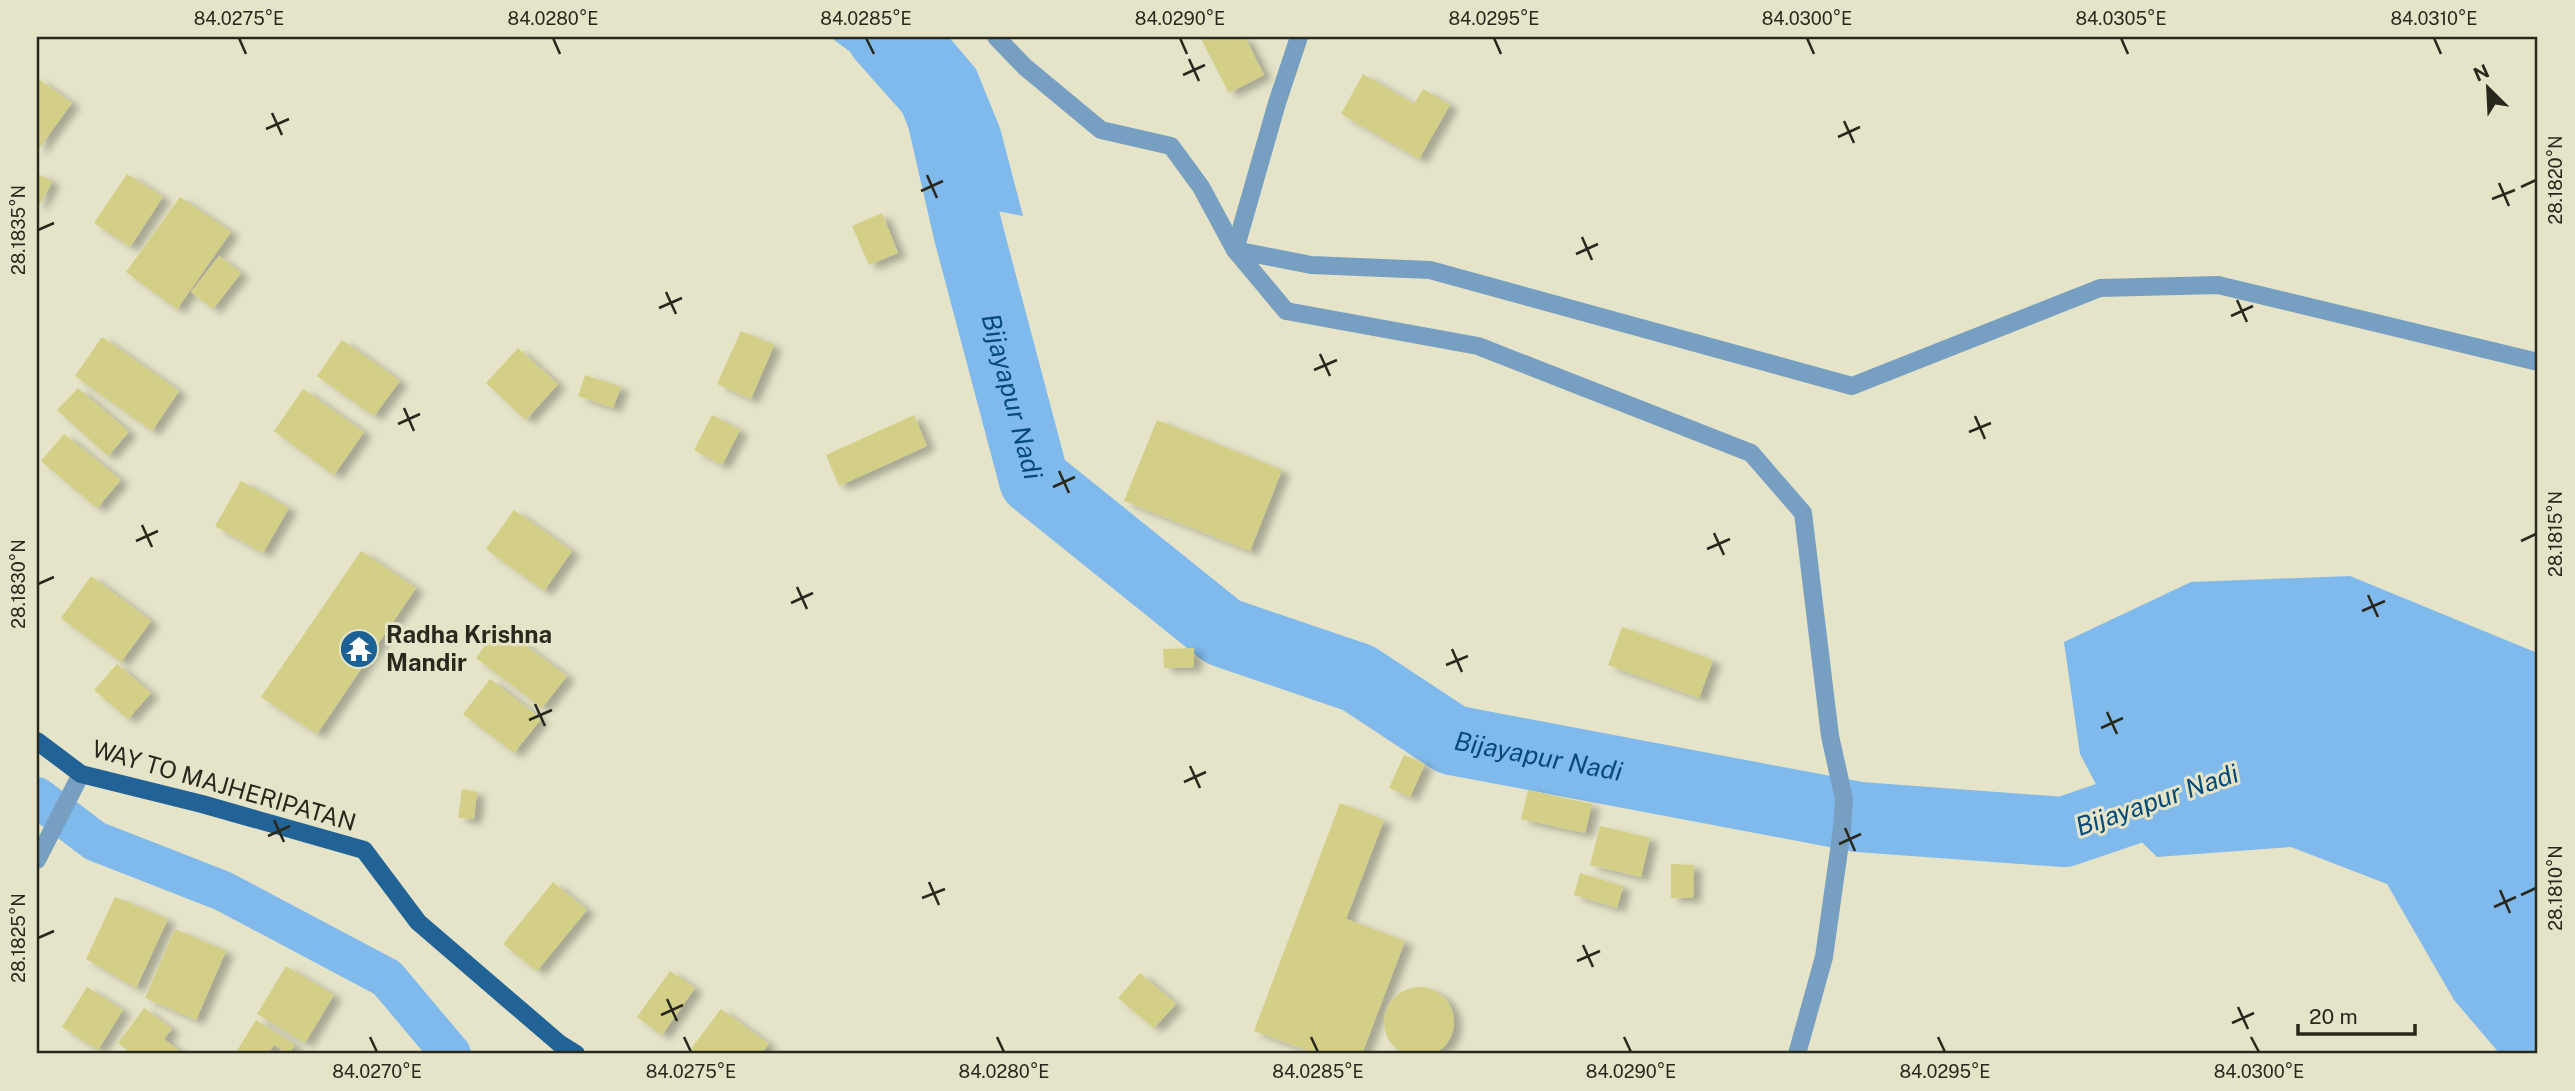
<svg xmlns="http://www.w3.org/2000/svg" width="2575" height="1091" font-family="'Public Sans',sans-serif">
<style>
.water{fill:#80b9eb}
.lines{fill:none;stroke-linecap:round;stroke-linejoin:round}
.canal{stroke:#80b9eb;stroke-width:40}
.river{stroke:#80b9eb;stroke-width:70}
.building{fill:#d3cf86;filter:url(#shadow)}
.service{stroke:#769fc2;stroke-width:18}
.minor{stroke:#769fc2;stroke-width:18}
.primary{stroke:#216396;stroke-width:18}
.ticks{fill:none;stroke:#28281d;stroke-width:2.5}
.labels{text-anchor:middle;stroke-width:6;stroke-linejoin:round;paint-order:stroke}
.poi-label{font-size:24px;font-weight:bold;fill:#28281d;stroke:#e5e4c8;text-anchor:start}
.street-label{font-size:24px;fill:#28281d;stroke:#e5e4c8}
.water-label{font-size:26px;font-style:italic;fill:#054a78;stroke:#e5e4c8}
.neatline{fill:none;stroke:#28281d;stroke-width:2.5}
.ticks-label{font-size:18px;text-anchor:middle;fill:#28281d}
</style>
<defs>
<filter id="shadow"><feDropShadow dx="8" dy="4.5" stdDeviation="3.5" flood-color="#0004"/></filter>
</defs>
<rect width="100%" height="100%" fill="#e5e4c8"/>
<g class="water">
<path d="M830,37H949L976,69L1000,128L1023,216L938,200L889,80Z"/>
<path d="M2350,576L2535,652L2538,660V1054H2500L2454,1000L2387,884L2291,847L2157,857L2110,811L2080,754L2064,642L2191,582Z"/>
</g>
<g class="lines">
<path class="canal" d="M37,797L95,841L223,891L387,978L451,1054"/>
<path class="river" id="s1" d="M882,37L938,100L968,231L1034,480L1223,632L1358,678L1452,740L1859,817L2064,832L2205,784"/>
</g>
<g class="building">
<path d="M1200,37H1245L1264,75L1229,93Z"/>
<path d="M1363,74L1414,104L1423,89L1450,105L1419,159L1341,114Z"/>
<path d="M37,78L72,103L37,151Z"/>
<path d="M37,173L52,182L37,209Z"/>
<path d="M127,174L163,197L130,247L94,223Z"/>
<path d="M180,197L231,232L177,309L126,272Z"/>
<path d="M882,213L898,253L869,265L852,226Z"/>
<path d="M219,256L241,273L213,309L191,292Z"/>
<path d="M741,331L774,345L751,399L717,384Z"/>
<path d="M102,337L179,391L152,431L75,376Z"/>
<path d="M342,340L400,381L374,416L317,376Z"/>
<path d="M518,348L558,384L526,420L486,383Z"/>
<path d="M585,375L621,387L613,408L578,396Z"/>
<path d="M78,388L129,432L108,456L57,410Z"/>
<path d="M303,389L364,432L334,475L274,431Z"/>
<path d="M712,415L740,430L722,465L694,450Z"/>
<path d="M914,415L927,446L839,486L826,455Z"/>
<path d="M1157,420L1282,470L1250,551L1124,501Z"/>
<path d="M64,434L121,480L97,508L41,461Z"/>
<path d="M241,481L289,508L263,553L215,526Z"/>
<path d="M514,510L572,551L544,591L486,549Z"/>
<path d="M361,551L416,588L317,734L261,697Z"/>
<path d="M91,576L151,621L121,662L61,618Z"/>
<path d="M499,626L567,676L542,708L476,658Z"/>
<path d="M1622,627L1713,660L1699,698L1608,665Z"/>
<path d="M1194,648V667L1164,668L1163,649Z"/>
<path d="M117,664L151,693L128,719L94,690Z"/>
<path d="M490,679L541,719L514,753L463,714Z"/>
<path d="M1404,755L1425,764L1410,797L1389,788Z"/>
<path d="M462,789L477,792L474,819L458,818Z"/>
<path d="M1528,790L1592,804L1585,833L1521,819Z"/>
<path d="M1340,803L1384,820L1346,919L1405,941L1362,1054H1317L1254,1031Z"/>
<path d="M1600,826L1650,838L1641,877L1590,865Z"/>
<path d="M1671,864L1694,865L1693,898H1671Z"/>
<path d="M1580,873L1623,886L1617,908L1574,895Z"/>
<path d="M553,882L587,910L537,971L503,944Z"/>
<path d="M115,897L168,919L136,988L86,959Z"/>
<path d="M175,929L226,951L196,1020L145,998Z"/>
<path d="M286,966L334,995L305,1043L257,1014Z"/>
<path d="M670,971L695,988L662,1035L637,1017Z"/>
<path d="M1140,973L1176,1004L1154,1028L1118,998Z"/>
<path d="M87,987L123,1010L98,1050L62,1027Z"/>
<circle cx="1419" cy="1022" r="35"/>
<path d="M144,1008L172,1029L164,1039L182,1053L181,1054H133L118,1043Z"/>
<path d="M721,1009L769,1044L761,1054H687Z"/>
<path d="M256,1020L295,1045L289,1054L274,1045L268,1054H235Z"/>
</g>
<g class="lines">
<g class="service">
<path d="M1235,250L1311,265L1430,270L1852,386L2100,288L2218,285L2538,362"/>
<path d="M1797,1054L1824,957L1842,829"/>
</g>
<g class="minor">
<path d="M996,37L1025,67L1101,130L1171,146L1201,187L1235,250"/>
<path d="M1299,37L1277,103L1235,250L1286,311L1478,346L1751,453L1803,513L1830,736L1844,799L1842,829"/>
<path d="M37,860L81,774"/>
</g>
<path class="primary" d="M37,741L81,774L202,804L364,850L418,922L560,1044L576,1054"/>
</g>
<path class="ticks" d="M239,38L246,54M553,38L560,54M866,38L874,54M1180,38L1187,54M1494,38L1501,54M1807,38L1814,54M2121,38L2128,54M2434,38L2441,54M1189,59L1199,81M1183,75L1205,65M272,113L282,135M1844,121L1854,143M266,129L289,119M1838,137L1860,127M927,175L937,198M2499,183L2509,206M2521,187L2536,180M921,191L943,181M2492,199L2515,190M38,230L54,223M1582,237L1592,260M1576,254L1598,244M666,292L676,314M2237,300L2247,322M659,308L682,298M2231,316L2253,306M1320,354L1330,376M1314,370L1337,360M404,408L414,431M1975,416L1985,439M398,424L420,414M1969,432L1991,423M1059,471L1069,493M1053,487L1075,477M142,525L152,547M1714,533L1724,555M136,541L158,531M2521,541L2536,534M1707,549L1730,539M38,584L54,577M797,587L807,609M2368,595L2378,617M791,603L813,593M2362,611L2385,601M1452,649L1462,672M1446,665L1468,656M535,704L545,726M2107,712L2117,734M529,720L552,710M2101,728L2123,718M1190,766L1200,788M1184,782L1206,772M274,820L284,842M1845,828L1855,851M268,836L290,826M1839,844L1861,834M929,882L939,905M2500,890L2510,913M2521,895L2536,888M922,898L945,889M2494,907L2516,897M38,938L54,931M1583,945L1593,967M1577,961L1600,951M667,999L677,1021M2238,1007L2248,1029M661,1015L683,1005M2232,1023L2254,1013M370,1037L377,1052M684,1037L691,1052M997,1037L1004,1052M1311,1037L1318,1052M1624,1037L1631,1052M1938,1037L1945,1052M2251,1037L2259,1052"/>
<defs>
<g id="temple-disc" transform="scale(2.0125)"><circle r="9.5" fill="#1b6196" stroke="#e5e4c8"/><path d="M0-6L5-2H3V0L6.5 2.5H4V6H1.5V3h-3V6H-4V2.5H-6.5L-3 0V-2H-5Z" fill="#fff"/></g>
</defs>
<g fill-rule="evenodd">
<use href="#temple-disc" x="359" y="649"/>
</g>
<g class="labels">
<g class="poi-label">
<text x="386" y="643">Radha Krishna<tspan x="386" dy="28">Mandir</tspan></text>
</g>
<g class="street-label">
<text transform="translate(224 786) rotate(16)" y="8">WAY TO MAJHERIPATAN</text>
</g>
<g class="water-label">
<text dy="9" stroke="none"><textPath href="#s1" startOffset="390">Bijayapur Nadi</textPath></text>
<text dy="9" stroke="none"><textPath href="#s1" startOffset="1062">Bijayapur Nadi</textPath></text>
<text transform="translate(2157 800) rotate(-19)" y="9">Bijayapur Nadi</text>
</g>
</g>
<rect width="2575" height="1091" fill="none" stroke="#e5e4c8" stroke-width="77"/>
<g transform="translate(2488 88) rotate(336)" stroke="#e5e4c8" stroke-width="5" paint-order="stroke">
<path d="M0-5L12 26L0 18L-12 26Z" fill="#28281d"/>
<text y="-10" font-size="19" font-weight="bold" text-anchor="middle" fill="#28281d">N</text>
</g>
<path d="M2298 1024v10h117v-10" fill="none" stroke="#28281d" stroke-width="3.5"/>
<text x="2309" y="1024" font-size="21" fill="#28281d" stroke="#e5e4c8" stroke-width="5" paint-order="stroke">20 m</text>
<rect x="38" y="38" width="2498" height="1014" class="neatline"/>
<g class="ticks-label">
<text x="239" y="25">84.0275°E</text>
<text x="553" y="25">84.0280°E</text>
<text x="866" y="25">84.0285°E</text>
<text x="1180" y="25">84.0290°E</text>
<text x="1494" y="25">84.0295°E</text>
<text x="1807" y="25">84.0300°E</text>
<text x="2121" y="25">84.0305°E</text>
<text x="2434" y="25">84.0310°E</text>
<text transform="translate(2556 180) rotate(-90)" y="6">28.1820°N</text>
<text transform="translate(19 230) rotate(-90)" y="6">28.1835°N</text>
<text transform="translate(2556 534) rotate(-90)" y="6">28.1815°N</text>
<text transform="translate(19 584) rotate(-90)" y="6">28.1830°N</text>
<text transform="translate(2556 888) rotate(-90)" y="6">28.1810°N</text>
<text transform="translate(19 938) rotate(-90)" y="6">28.1825°N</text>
<text x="377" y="1078">84.0270°E</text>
<text x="691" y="1078">84.0275°E</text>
<text x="1004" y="1078">84.0280°E</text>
<text x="1318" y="1078">84.0285°E</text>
<text x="1631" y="1078">84.0290°E</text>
<text x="1945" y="1078">84.0295°E</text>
<text x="2259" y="1078">84.0300°E</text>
</g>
</svg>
